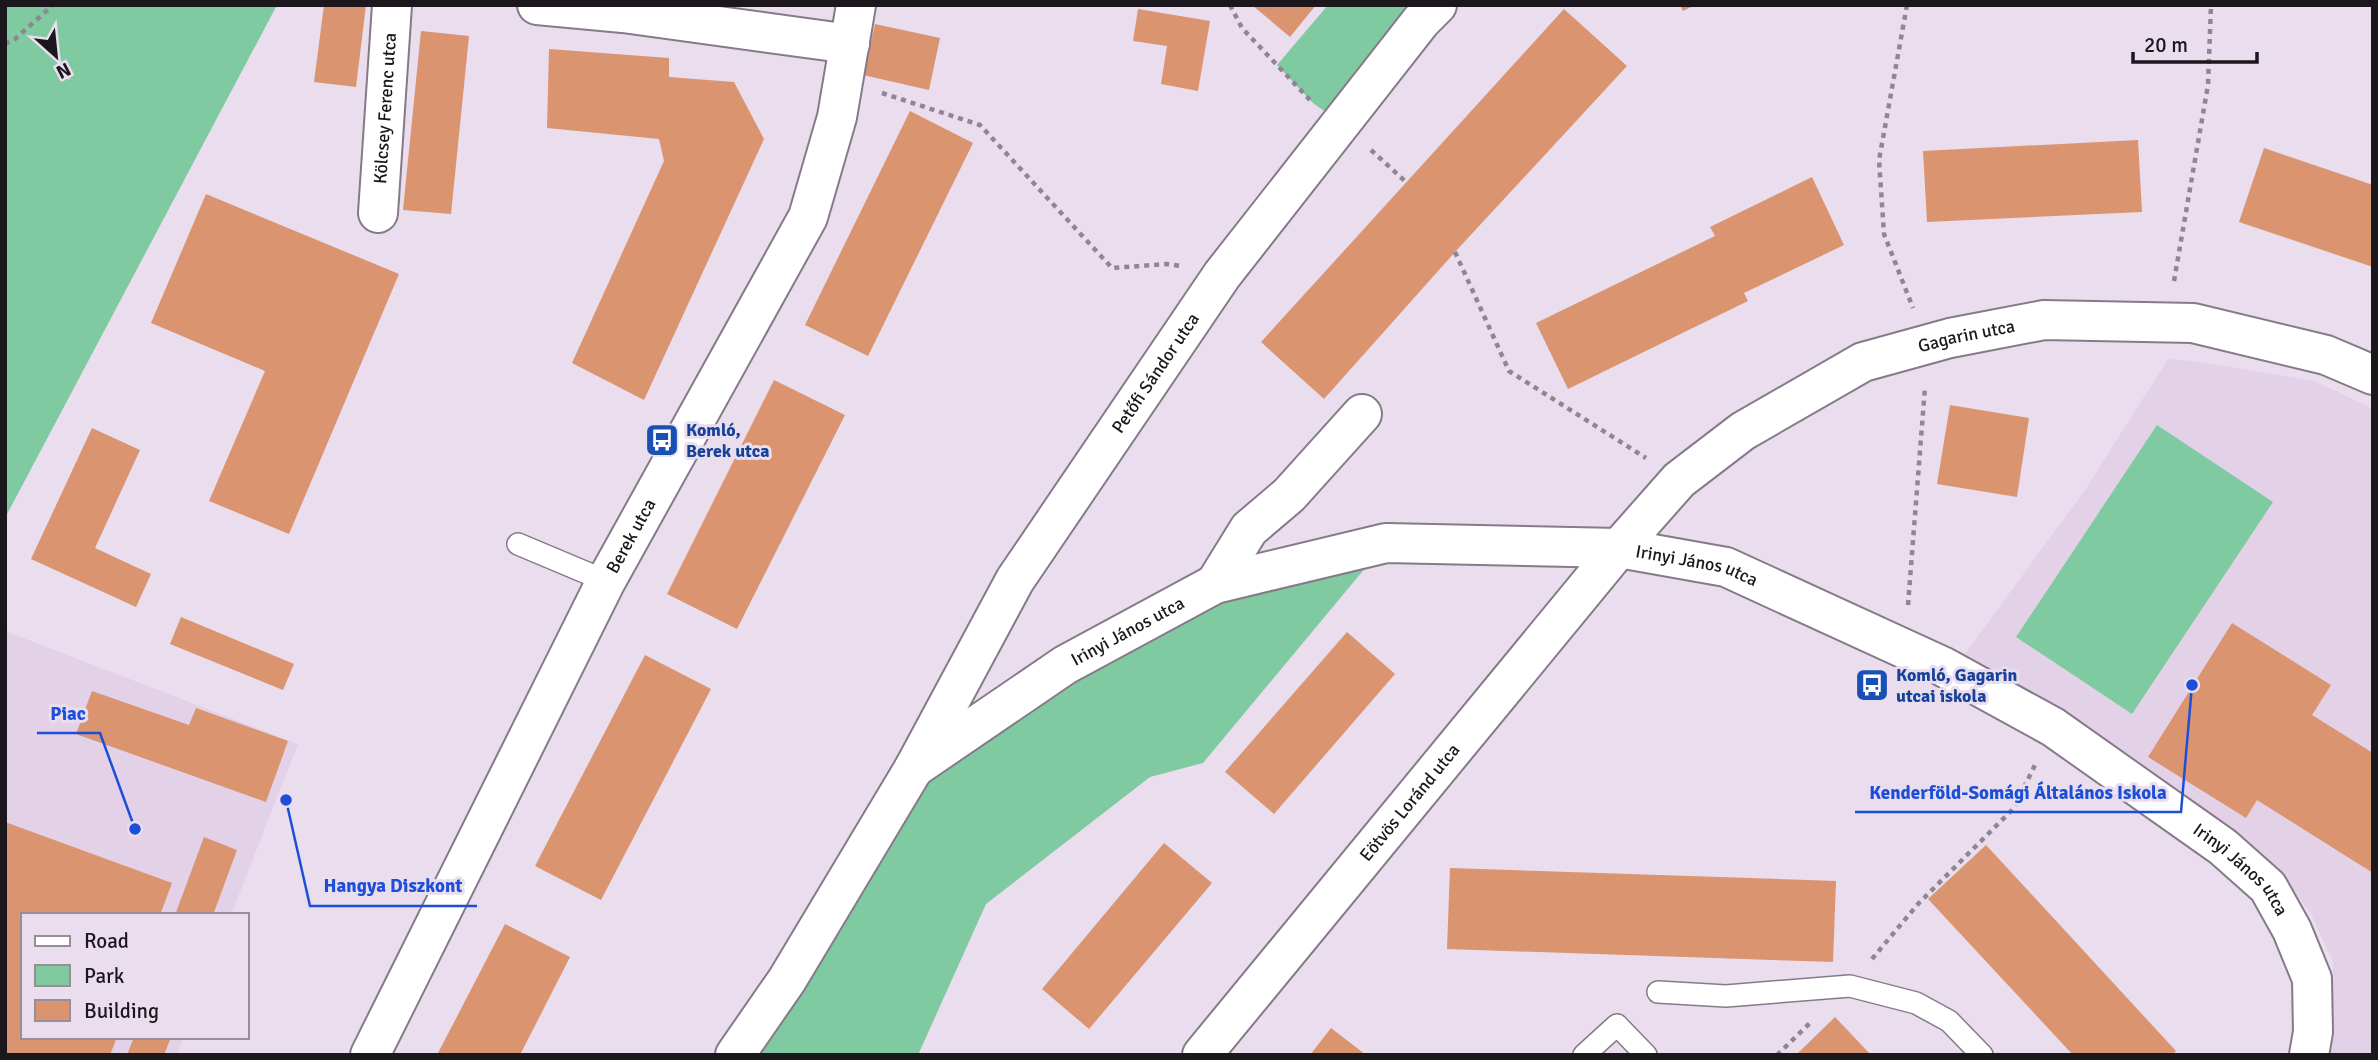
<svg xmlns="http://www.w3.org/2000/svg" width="2378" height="1060" font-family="Signika,sans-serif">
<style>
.built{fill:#e3d1e8}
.green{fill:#80caa1}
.building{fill:#da9470}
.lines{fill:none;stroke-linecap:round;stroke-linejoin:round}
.service-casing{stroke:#867a89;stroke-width:24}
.minor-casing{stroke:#867a89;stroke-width:42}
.path{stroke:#908692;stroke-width:4.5;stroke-dasharray:5 5;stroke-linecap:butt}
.service{stroke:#fff;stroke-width:21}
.minor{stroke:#fff;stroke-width:38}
.labels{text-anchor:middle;stroke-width:6;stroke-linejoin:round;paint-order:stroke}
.street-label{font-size:18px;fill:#1c171d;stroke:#eaddee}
.transit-label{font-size:18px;font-weight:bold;fill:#164399;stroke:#eaddee;text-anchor:start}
.leader{fill:none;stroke:#1d4ed8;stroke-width:2.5}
.callout-dot{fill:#1d4ed8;stroke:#eaddee;stroke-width:2.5}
.callout-label{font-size:19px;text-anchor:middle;font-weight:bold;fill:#1d4ed8;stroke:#eaddee;stroke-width:6;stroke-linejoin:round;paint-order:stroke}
</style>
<rect width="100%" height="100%" fill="#eaddee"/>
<g class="built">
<path d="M2168,359L2202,362L2315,381L2373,409V1055H2327L2331,1027L2333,962L2311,914L2280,872L2059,716L1964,655L2085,490Z"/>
<path d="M5,631L298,744L231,915H23V1037H183L177,1055H5Z"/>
</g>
<g class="green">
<path d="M5,5H277L5,518Z"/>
<path d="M1328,5H1437L1341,123L1313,103L1277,65Z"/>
<path d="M2157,425L2273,502L2132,714L2016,637Z"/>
<path d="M1386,543L1203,763L1150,777L986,904L918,1055H735L914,768L1215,584Z"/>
</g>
<g class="building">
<path d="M324,5H366L356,87L314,82Z"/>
<path d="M1252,5H1316L1290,37Z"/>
<path d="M1680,5H1695L1683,11Z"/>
<path d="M1138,9L1210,21L1198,91L1161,84L1167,46L1133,41Z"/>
<path d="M1564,9L1627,66L1455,252L1324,399L1261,342Z"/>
<path d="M875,24L940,38L929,90L863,75Z"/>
<path d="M421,31L469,36L451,214L403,210Z"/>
<path d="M549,49L669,58V77L734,82L764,139L644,400L572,363L664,161L659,139L547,128Z"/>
<path d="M910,111L973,143L868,356L805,325Z"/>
<path d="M2138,140L2142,212L1927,222L1923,151Z"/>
<path d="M2264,148L2373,185V267L2239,222Z"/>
<path d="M1812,177L1844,245L1744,293L1748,301L1568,389L1536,323L1715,236L1710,227Z"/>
<path d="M206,194L399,274L289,534L209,501L265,371L151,323Z"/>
<path d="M774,380L845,415L737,629L667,594Z"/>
<path d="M1950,405L2029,418L2017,497L1937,484Z"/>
<path d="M92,428L140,450L95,548L151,574L136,607L31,559Z"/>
<path d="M181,617L294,664L283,690L170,644Z"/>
<path d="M2232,623L2331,685L2312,715L2373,753V873L2257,800L2246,818L2148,757Z"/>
<path d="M1347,632L1395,674L1274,814L1225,772Z"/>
<path d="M645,655L711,689L601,900L535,866Z"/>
<path d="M92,691L189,725L196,708L288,741L266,802L76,734Z"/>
<path d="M5,822L172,883L160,915H23V1037H117L110,1055H5Z"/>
<path d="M204,837L237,850L213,915H175Z"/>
<path d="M1164,843L1212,883L1089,1029L1042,989Z"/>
<path d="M1986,845L2176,1051L2172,1055H2073L1928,899Z"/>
<path d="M1450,868L1836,881L1833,962L1447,949Z"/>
<path d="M505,924L570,957L520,1055H437Z"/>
<path d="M1835,1017L1871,1055H1796Z"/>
<path d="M1331,1028L1366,1055H1310Z"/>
<path d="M134,1037H171L164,1055H127Z"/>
</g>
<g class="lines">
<g class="service-casing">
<g id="service">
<path d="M518,544L606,581"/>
<path d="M1658,992L1726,996L1850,986L1916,1003L1949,1021L1982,1055"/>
<path d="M1584,1055L1617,1025L1646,1055"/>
</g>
</g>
<g class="minor-casing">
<g id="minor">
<path d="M537,5L623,13L850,44"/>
<path id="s1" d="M378,213L392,5"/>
<path d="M1215,584L1249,529L1289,495L1362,414"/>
<path id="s2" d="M914,768L1065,665L1215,584L1386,543L1619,548L1726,567L1942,666L2053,727L2223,847L2268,887L2292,930L2312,979L2313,1032L2309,1055"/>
<path id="s3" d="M370,1055L606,581L808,217L837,117L856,5"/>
<path id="s4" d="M735,1055L787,980L914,768L1015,580L1222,275L1421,21L1437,5"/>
<path id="s5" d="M1202,1055L1619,548L1679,480L1743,431L1863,362L1950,338L2044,320L2193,323L2326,355L2373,375"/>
</g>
</g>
<g class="path">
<path d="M1230,5L1242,28L1310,100"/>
<path d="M1907,5L1879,160L1884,234L1913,308"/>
<path d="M5,44L15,39L53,5"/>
<path d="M882,93L980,125L1112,268L1167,264L1180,266"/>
<path d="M1371,150L1406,182"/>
<path d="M1455,252L1509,371L1646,458"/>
<path d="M2174,281L2208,85L2211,5"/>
<path d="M1908,605L1925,387"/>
<path d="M1872,959L1918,904L2013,809L2036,763"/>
<path d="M1777,1055L1810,1023"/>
</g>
<use href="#service" class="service"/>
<use href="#minor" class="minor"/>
</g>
<defs>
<g id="bus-square" transform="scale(1.75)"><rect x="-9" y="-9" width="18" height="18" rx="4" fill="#1a4fb4" stroke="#eaddee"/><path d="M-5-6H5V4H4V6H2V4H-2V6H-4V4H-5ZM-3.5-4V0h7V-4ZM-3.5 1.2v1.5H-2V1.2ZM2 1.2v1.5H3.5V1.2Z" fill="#fff"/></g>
</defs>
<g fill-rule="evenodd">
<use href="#bus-square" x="662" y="440"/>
<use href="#bus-square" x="1872" y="685"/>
</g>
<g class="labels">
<g class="street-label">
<text dy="6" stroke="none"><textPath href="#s1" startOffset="105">Kölcsey Ferenc utca</textPath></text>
<text dy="6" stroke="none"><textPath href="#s5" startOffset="1073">Gagarin utca</textPath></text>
<text dy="6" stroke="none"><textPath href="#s4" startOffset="802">Petőfi Sándor utca</textPath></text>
<text dy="6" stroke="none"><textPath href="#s3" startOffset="581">Berek utca</textPath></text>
<text dy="6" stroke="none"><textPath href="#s2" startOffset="842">Irinyi János utca</textPath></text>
<text dy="6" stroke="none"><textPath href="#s2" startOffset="254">Irinyi János utca</textPath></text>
<text dy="6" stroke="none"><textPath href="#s5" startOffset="327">Eötvös Loránd utca</textPath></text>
<text dy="6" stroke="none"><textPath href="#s2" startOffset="1472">Irinyi János utca</textPath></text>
</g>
<g class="transit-label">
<text x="686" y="436">Komló,<tspan x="686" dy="21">Berek utca</tspan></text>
<text x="1896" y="681">Komló, Gagarin<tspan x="1896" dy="21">utcai iskola</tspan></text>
</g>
</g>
<path class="leader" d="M135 829L100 733H37M2192 685L2181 812H1855M286 800L310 906H477"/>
<g class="callout-dot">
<circle cx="135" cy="829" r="7"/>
<circle cx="2192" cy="685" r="7"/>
<circle cx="286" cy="800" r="7"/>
</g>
<g class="callout-label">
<text x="68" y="720">Piac</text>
<text x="2018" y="799">Kenderföld-Somági Általános Iskola</text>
<text x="393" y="892">Hangya Diszkont</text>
</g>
<rect width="2378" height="1060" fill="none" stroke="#1c171d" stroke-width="14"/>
<rect x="21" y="913" width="228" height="126" fill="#eaddee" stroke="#988e9a" stroke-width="2"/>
<rect x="35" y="936" width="35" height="10" fill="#ffffff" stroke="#988e9a" stroke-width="2"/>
<text x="84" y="948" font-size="21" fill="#1c171d">Road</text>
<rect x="35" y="965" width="35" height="21" fill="#80caa1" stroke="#988e9a" stroke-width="2"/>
<text x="84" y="983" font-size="21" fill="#1c171d">Park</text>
<rect x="35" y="1000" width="35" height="21" fill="#da9470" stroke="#988e9a" stroke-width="2"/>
<text x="84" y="1018" font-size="21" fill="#1c171d">Building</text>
<g transform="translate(56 56) rotate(153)" stroke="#eaddee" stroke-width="5" paint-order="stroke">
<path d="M0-5L12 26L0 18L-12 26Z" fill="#1c171d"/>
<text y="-10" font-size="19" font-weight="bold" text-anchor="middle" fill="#1c171d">N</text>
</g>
<path d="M2133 52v10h124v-10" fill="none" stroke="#1c171d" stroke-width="3.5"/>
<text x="2144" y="52" font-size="21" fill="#1c171d" stroke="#eaddee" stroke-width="5" paint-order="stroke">20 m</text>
</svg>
